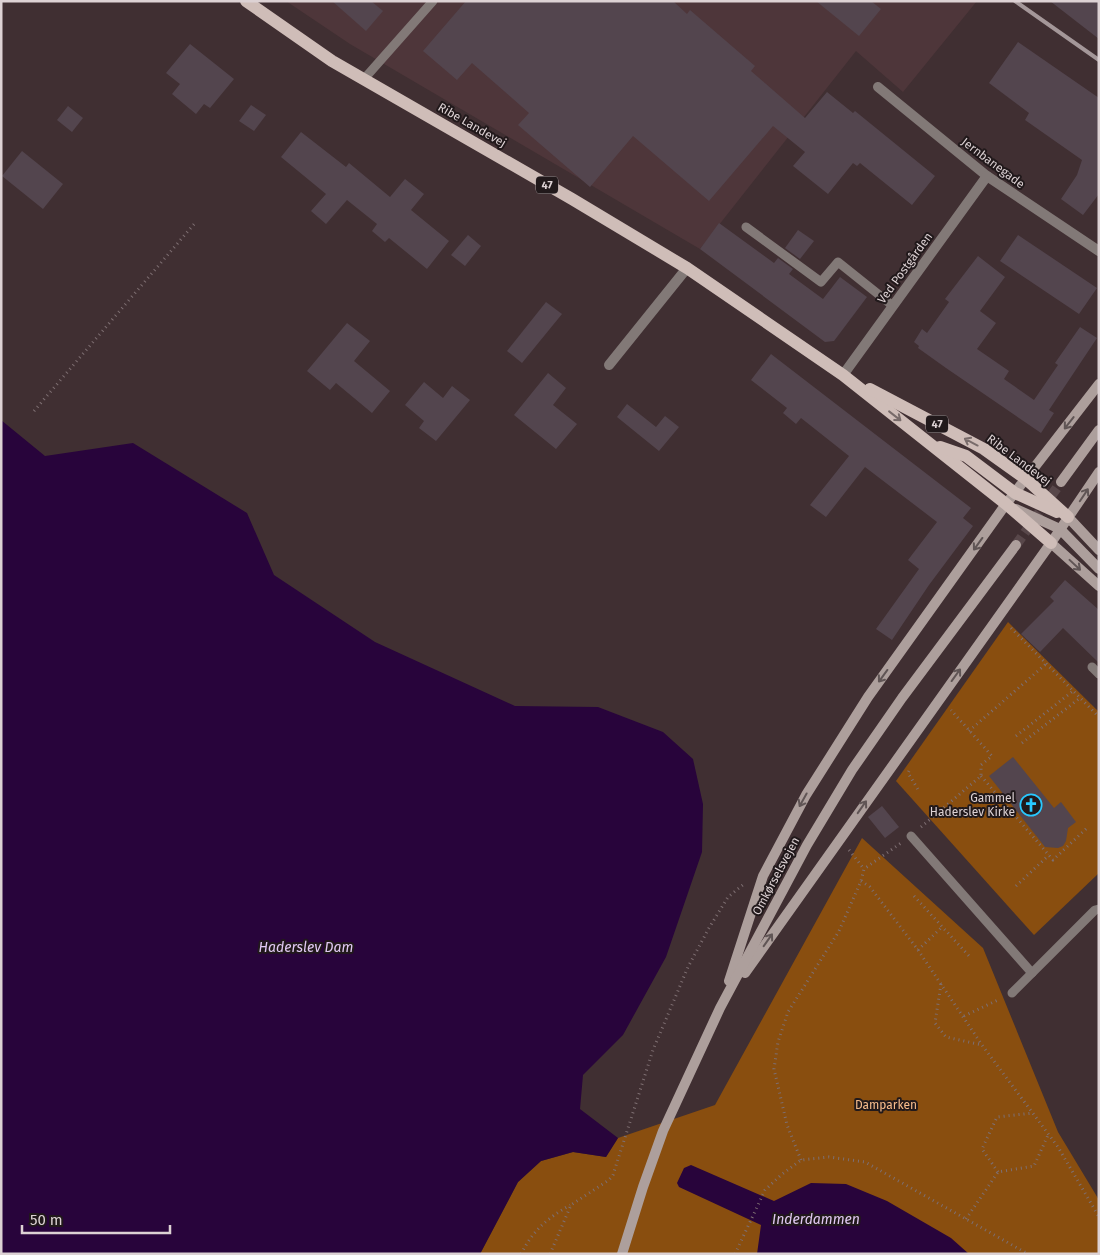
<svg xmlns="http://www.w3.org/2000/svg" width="1100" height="1255" font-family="'Fira Sans',sans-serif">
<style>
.built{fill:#4e363a}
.green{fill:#894e0f}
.water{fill:#28043b}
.building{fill:#53454e}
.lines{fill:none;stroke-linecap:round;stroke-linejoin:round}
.secondary-tunnel{stroke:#58474a;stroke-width:10;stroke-dasharray:10 5;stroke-linecap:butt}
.path{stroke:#7e6f72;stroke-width:3;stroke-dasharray:1 4;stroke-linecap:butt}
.lane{stroke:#827977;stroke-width:9}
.street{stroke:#827977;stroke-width:10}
.secondary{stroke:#ad9f9c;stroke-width:10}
.primary{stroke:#cfbdb8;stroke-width:12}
.rail{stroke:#a49799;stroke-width:4}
.oneway{stroke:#786b6a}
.oneway2{stroke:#605555}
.labels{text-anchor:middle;stroke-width:4;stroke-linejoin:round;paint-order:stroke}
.shield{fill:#21191b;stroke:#a59a9c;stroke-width:1}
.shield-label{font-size:11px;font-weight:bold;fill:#ddd2d4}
.street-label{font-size:12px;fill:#ddd2d4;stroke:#21191b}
.poi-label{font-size:12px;fill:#ddd2d4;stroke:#21191b;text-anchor:end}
.park-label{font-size:12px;fill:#f7bc8b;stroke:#21191b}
.water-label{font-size:14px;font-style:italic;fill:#e1c9f3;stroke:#21191b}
</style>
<rect width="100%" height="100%" fill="#402f32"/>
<path class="built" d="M286,1H977L903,92L856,51L700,249L350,44Z"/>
<g class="green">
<path d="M1008,622L1099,712V873L1034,935L896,781Z"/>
<path d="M862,838L983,948L1058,1132L1099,1200V1254H480L518,1182L541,1161L573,1152L606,1157L618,1138L715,1105Z"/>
</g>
<g class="water">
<path d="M1,420L45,456L133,443L247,513L274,575L375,642L515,706L598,707L663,732L693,759L703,804L702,852L666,957L623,1035L583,1075L580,1109L618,1138L606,1157L573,1152L541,1161L518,1182L480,1254H1Z"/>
<path d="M691,1165L774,1201L811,1183L846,1184L887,1201L951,1238L969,1254H757L761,1225L679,1187L677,1183L684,1168Z"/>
</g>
<g class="building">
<path d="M332,1H371L383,11L366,31Z"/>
<path d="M466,1H673L687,14L690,10L755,66L751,71L805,118L827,92L853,113L855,111L935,176L912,205L860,163L857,166L853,163L828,194L793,166L805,152L773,126L709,201L633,136L590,187L518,125L529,113L472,63L457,80L423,51Z"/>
<path d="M816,1H871L881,9L859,36Z"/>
<path d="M1050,1H1099V39Z"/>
<path d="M1018,42L1099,98V194L1083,215L1061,199L1077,175L1082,160L1025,120L1029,113L989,83Z"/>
<path d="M190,44L234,79L210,108L204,104L196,114L172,94L180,84L166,73Z"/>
<path d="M251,105L266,115L254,131L239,121Z"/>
<path d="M68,106L83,118L72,132L57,120Z"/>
<path d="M301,132L346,167L349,163L390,197L405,179L424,194L411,210L449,241L427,269L389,238L385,242L372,231L377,224L347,200L326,224L311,211L326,194L281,157Z"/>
<path d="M22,151L63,184L43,209L2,176Z"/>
<path d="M719,223L774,263L778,258L793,269L789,274L823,299L840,277L867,297L834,341L825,342L700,249Z"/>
<path d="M798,230L814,241L800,259L785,248Z"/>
<path d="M468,235L481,246L465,266L451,255Z"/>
<path d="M1018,235L1097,288L1079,314L1000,261Z"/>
<path d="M978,256L1005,277L980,311L996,323L977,349L1009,371L1004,379L1034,400L1058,365L1055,363L1080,327L1097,338L1049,410L1054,413L1041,433L946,368L918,348L919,346L914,342L922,329L927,333L949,302L945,299Z"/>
<path d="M546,302L562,314L522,363L507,351Z"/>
<path d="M347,323L370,341L354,361L390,391L372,413L336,383L330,390L307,371Z"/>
<path d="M771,354L971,508L963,518L973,526L929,585L892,640L876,629L919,569L908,560L937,522L865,467L826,517L810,505L849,456L801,418L796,424L783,413L787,408L751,380Z"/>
<path d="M548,373L566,388L553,405L577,424L556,449L514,415Z"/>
<path d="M424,382L443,398L452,386L470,400L436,441L419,428L424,421L405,405Z"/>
<path d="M627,404L656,427L665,416L679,427L659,451L617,417Z"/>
<path d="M1065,580L1099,610V663L1063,628L1040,652L1021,634L1054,601L1050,597Z"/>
<path d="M1013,757L1054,808L1061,802L1076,822L1068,828L1066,841L1063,846L1058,848L1045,847L989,776Z"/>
<path d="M882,806L899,827L885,838L868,817Z"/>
</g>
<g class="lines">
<path class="secondary-tunnel" d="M1016,545L1061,482"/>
<g class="path">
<path d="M34,411L195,223"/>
<path d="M1011,628L1099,717"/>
<path d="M969,731L1046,664"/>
<path d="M1016,736L1073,691"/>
<path d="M1022,743L1080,698"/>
<path d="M909,771L908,773L919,791"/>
<path d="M981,776L1053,860L1088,827"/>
<path d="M921,827L981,776V765L992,756L951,710"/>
<path d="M849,850L864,869"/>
<path d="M861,881L870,887L918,950L982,1045L1058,1147L1099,1217"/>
<path d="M1016,886L1049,855"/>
<path d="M914,896L970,957"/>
<path d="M918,950L942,927"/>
<path d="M941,984L935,1023L946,1037L982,1045"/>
<path d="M964,1016L1000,999"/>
<path d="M801,1160L787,1125L774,1069L778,1042L788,1012L839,931L861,881L864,869L901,843"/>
<path d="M998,1172L982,1149L997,1117L1033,1113"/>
<path d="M966,1219L998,1172L1034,1166L1048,1135"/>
<path d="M521,1254C534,1229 547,1219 570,1205"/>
<path d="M550,1254L571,1205L609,1180L613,1175L653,1050L688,967L709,928L728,897L744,884"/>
<path d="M735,1254L765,1190L781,1175L801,1160L829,1157L865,1162L1028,1254"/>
</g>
<g class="lane">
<path d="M364,79L433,1"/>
<path d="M746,227L821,282L838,262L893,306"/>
<path d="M1092,667L1099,674"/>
<path d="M911,836L1032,973"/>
<path d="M1012,993L1095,910L1099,909"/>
</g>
<g class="street">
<path d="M878,87L987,176L1099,251"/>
<path d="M609,365L687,268"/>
<path d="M843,375L987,176"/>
</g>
<g class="secondary">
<path d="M1061,482L1099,430"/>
<path d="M1016,509L1060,529L1099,569"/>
<path d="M1068,517L1099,550"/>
<path d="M1051,543L1099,586"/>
<path d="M745,973L1051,543L1099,472"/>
<path d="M729,981L763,876L806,795L868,697L1006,504L1099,384"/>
<path d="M622,1254L643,1187L663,1131L720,1008L807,845L852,770L902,698L1016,545"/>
</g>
<g class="primary">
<path d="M246,1L332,61L572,199L687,268L843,375L1006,504L1051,543"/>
<path d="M870,389L984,449L1026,479L1068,517"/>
<path d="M940,447L966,456L1015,493L1057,512"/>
</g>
<path class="rail" d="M1015,1L1099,60"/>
</g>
<defs><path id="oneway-shaft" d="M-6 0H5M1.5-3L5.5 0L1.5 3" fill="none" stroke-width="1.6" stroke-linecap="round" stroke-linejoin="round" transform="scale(1.25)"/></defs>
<g class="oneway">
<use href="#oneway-shaft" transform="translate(895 416) rotate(38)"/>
<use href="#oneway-shaft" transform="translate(971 442) rotate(-152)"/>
</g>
<g class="oneway2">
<use href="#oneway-shaft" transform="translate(1069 423) rotate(128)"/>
<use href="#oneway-shaft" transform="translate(1084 495) rotate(-56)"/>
<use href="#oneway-shaft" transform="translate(978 544) rotate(126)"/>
<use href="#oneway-shaft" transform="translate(1075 565) rotate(43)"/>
<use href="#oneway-shaft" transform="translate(956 675) rotate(-54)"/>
<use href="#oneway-shaft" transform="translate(883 676) rotate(126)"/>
<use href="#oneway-shaft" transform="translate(803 800) rotate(119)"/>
<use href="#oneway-shaft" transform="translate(862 807) rotate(-55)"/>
<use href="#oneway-shaft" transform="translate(768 940) rotate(-55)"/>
</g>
<defs>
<g id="church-ring" transform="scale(1.125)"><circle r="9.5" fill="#21191b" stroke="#28c8ff" stroke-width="1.5"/><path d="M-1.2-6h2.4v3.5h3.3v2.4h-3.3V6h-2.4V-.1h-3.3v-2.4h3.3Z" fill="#28c8ff"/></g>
</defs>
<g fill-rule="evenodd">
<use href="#church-ring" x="1031" y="805"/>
</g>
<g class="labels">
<g class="shield">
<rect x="536" y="176.5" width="22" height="17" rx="4"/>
<rect x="926" y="415.5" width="22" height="17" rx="4"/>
</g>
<g class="shield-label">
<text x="547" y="189">47</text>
<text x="937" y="428">47</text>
</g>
<g class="street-label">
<text transform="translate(472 125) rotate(30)" y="4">Ribe Landevej</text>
<text transform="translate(993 163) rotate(37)" y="4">Jernbanegade</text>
<text transform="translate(905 268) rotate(-54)" y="4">Ved Postgården</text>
<text transform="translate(1019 460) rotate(37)" y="4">Ribe Landevej</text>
<text transform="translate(776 876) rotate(-62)" y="4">Omkørselsvejen</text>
</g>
<g class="poi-label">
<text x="1015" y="802">Gammel<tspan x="1015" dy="14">Haderslev Kirke</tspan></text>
</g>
<g class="park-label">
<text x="886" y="1109">Damparken</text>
</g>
<g class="water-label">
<text x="306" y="952">Haderslev Dam</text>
<text x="816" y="1224">Inderdammen</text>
</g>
</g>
<rect width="1100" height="1255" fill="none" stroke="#ddd2d4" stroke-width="5"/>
<path d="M22 1225v8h148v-8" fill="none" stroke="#ddd2d4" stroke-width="2.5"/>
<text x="30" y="1225" font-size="15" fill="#ddd2d4" stroke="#21191b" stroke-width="4" paint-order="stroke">50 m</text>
</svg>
